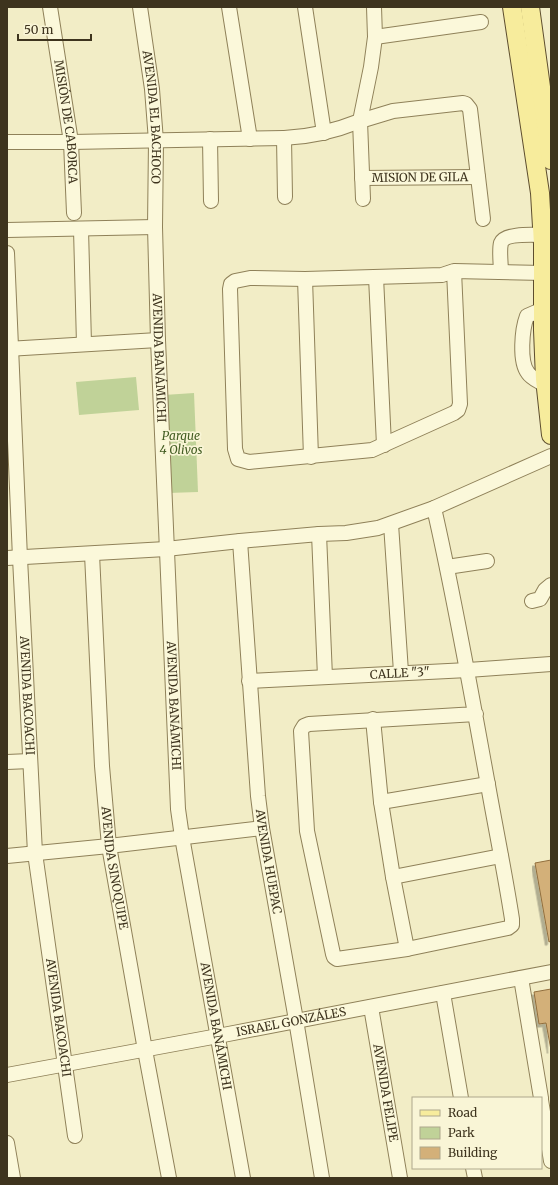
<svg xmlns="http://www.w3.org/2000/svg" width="558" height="1185" font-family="Merriweather,serif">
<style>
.green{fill:#c0d298}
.building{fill:#d3b079;stroke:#916e3d;filter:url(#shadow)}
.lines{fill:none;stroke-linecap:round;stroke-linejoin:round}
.minor-casing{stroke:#8f8159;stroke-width:16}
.major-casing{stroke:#5d4d2e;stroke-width:20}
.minor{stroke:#fbf8da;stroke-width:14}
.major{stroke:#f7ec9c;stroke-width:18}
.labels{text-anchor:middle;stroke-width:3.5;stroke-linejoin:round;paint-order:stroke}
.street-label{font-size:12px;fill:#3e341e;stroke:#f9f5d6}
.park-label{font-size:12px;font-style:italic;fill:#435d23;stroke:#f9f5d6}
</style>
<defs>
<filter id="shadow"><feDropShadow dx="-3.5" dy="3.5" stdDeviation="0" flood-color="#0004"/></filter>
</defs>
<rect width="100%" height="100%" fill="#f2edc6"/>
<g class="green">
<path d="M136,377L139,410L79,415L76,382Z"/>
<path d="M194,393L198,492L168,493L164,395Z"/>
</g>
<g class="building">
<path d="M551,860V941L549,942L535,863Z"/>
<path d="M551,989V1050L546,1023L539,1024L534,992Z"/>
</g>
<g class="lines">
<g class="minor-casing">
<g id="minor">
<path id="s1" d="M50,7L71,142L74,213"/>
<path id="s2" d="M140,7L152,89L156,141L155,227L158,340L178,809L182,837L243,1178"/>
<path d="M229,7L250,139"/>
<path d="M305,7L324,133"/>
<path d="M375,37L481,22"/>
<path d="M284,138L285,197"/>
<path d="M210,139L211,201"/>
<path d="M7,142H71L284,138C311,137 335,131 360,121L371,67L375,37L374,7"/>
<path id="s3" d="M362,178L478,177"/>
<path d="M363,199L360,121L393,111L463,103L466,104L470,109L483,219"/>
<path d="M81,229L84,344"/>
<path d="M7,230L155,227"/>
<path id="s4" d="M7,253L20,558L35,853L75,1136"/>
<path d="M454,271L460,404L458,410L454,413L372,450L249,462L238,459L235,449L230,289L231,284L235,281L250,278L305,279L442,275L454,271L543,273"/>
<path d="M501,272C501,265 499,250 501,243C505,233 533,235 542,235"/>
<path d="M376,277L384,445"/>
<path d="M305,279L311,457"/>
<path d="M543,309L527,316C522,329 519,362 528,373C532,379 541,382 546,386"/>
<path d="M7,349L158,340"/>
<path d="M434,508C455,600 471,692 488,785C496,830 505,874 512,919V925L508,928L407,949L337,959L334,957L333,954L307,831L301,731L304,726L309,724L476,714"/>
<path d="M391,524L401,672"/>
<path d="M319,534L325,677"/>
<path id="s5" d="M240,541L258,796L262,828L296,1020L322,1178"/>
<path id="s6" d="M92,554L102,766L109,846L145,1050L169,1178"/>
<path d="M7,558L166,549L240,541L319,534L346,533L378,528L434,508L551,456"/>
<path d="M447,567L487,561"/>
<path d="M532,601L540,599L545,590L551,585"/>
<path id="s7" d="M249,681L468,670L551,664"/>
<path d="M373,719L381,802L393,877L407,949"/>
<path d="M7,762L30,761"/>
<path d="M381,802L488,784"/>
<path d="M7,856L109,846L262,828"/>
<path d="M393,877L501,856"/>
<path d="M521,978L541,1098"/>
<path d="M443,993L461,1098"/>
<path id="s8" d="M371,1007L400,1178"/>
<path id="s9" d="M7,1075L218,1036L551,972"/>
<path d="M541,1100L551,1161"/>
<path d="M7,1143L13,1178"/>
<path d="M473,1168L475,1178"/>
</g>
</g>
<g class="major-casing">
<g id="major">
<path d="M512,7L540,193L543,244V330L545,379L551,435"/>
<path d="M530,7L551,160"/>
</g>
</g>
<use href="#minor" class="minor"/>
<use href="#major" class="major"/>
</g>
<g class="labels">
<g class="street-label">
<text dy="4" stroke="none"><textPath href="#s2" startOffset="111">AVENIDA EL BACHOCO</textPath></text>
<text dy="4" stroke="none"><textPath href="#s1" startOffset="116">MISIÓN DE CABORCA</textPath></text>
<text dy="4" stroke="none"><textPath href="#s3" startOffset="58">MISION DE GILA</textPath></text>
<text dy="4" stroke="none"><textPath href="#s2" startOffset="352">AVENIDA BANÁMICHI</textPath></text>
<text dy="4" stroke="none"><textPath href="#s7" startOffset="151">CALLE "3"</textPath></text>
<text dy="4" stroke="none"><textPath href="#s4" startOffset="443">AVENIDA BACOACHI</textPath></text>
<text dy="4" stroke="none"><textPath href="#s2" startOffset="700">AVENIDA BANÁMICHI</textPath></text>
<text dy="4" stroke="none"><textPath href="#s5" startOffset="322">AVENIDA HUEPAC</textPath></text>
<text dy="4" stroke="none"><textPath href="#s6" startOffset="315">AVENIDA SINOQUIPE</textPath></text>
<text dy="4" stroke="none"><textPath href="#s4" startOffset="767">AVENIDA BACOACHI</textPath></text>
<text dy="4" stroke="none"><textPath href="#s9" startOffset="289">ISRAEL GONZÁLES</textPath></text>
<text dy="4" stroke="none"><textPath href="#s2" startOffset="1024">AVENIDA BANÁMICHI</textPath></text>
<text dy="4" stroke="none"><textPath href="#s8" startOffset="87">AVENIDA FELIPE</textPath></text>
</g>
<g class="park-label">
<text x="181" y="440">Parque<tspan x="181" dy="14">4 Olivos</tspan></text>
</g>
</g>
<rect width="558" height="1185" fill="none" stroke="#3e341e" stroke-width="16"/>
<rect x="412" y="1097" width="130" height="72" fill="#f9f5d6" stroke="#aea88c"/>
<rect x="420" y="1110" width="20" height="6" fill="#f7ec9c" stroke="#aea88c"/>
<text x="448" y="1117" font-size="12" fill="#3e341e">Road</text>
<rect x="420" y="1127" width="20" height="12" fill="#c0d298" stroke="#aea88c"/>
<text x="448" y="1137" font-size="12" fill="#3e341e">Park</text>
<rect x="420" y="1147" width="20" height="12" fill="#d3b079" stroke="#aea88c"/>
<text x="448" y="1157" font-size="12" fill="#3e341e">Building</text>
<path d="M18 34v6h73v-6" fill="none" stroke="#3e341e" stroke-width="2"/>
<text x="24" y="34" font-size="12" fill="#3e341e" stroke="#f9f5d6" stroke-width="3" paint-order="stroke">50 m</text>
</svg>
